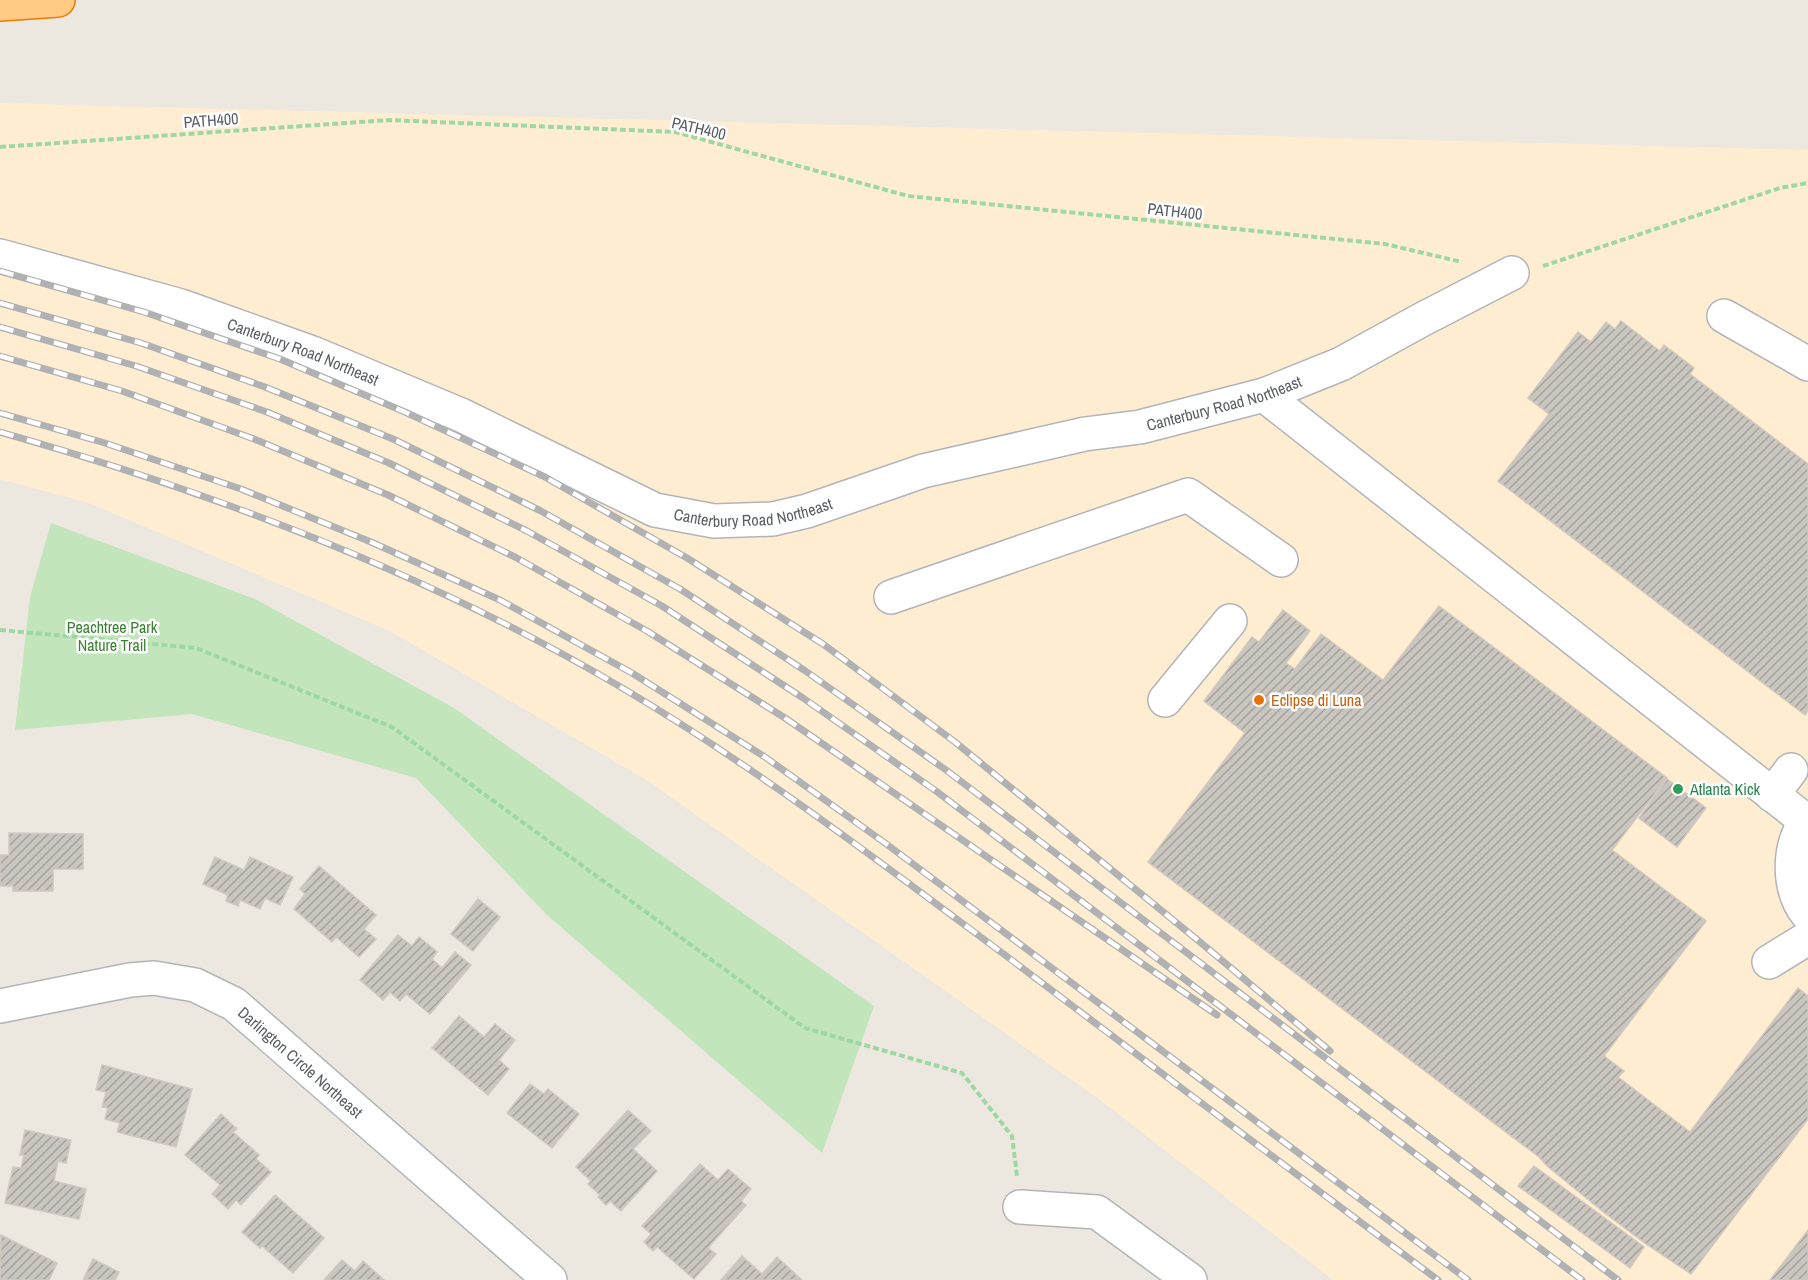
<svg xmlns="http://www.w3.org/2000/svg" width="1808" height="1280" font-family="'Archivo Narrow',sans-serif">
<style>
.commercial{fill:#ffedd2}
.park{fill:#c2e5bb}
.building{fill:url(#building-hatch);stroke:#d1c8be;stroke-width:1.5}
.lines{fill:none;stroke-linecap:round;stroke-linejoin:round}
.minor-casing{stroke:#b1b5b8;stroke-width:36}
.highway-casing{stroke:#ec7b00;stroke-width:36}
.path{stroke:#9dd8a3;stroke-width:4;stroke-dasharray:6 3;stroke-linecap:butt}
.minor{stroke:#fff;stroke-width:33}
.highway{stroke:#ffcb84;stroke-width:33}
.rail-casing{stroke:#b0b1b2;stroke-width:7}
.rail{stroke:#fff;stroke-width:4.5;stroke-dasharray:14;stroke-linecap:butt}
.food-dot{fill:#e8710a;stroke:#fff;stroke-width:2}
.leisure-dot{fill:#2e9e5b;stroke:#fff;stroke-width:2}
.labels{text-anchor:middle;stroke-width:5;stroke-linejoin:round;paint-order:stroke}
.street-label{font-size:16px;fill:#595e62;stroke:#fff}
.park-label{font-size:16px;fill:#3a8130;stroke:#fff}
.food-label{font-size:16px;fill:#c56008;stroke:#fff;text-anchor:start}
.leisure-label{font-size:16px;fill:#27864d;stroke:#fff;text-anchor:start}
</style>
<defs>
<pattern id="building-hatch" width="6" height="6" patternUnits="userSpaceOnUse" patternTransform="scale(1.5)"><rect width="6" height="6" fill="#c9c5bf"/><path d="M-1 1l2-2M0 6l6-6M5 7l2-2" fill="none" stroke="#a6a39f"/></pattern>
</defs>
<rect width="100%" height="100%" fill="#ece8e0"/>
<path class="commercial" d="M0,103L1808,150V1280H1333L1100,1100L645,779L390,631L89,503L0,479Z"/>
<path class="park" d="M51,523L255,599L454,708L874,1006L822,1153L547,915L416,778L192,714L15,730L30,597Z"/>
<g class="building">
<path d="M1621,321L1660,351L1664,345L1694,368L1690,374L1808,464V711L1805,715L1498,481L1549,414L1528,398L1578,332L1591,342L1606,322L1615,329Z"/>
<path d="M1439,606L1667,778L1612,850L1706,921L1604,1056L1624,1071L1618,1077L1690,1132L1798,988L1808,996V1119L1691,1274L1646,1244L1606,1214L1547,1166L1539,1157L1148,862L1245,733L1204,701L1252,637L1259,642L1283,610L1310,631L1286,663L1295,669L1321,634L1383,680Z"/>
<path d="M1667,779L1706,808L1677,847L1639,818Z"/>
<path d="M9,833L83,834V869H53V891H13V886H0V855H9Z"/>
<path d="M215,857L244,870L250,857L293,877L280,905L265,898L260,909L240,900L238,906L226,901L228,895L203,884Z"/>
<path d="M319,866L376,915L364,929L376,939L359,957L336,937L332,942L294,909L305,894L300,889Z"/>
<path d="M478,899L500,917L473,951L451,934Z"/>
<path d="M398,935L412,946L419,937L437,952L432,959L442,968L455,952L471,965L430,1014L406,994L400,1001L390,992L383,1000L360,980Z"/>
<path d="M459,1016L484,1037L495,1024L515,1040L499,1060L509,1069L488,1095L432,1048Z"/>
<path d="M102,1065L192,1089L176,1147L117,1132L120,1123L105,1119L108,1108L102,1107L106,1092L96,1090Z"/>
<path d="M530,1084L544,1094L548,1089L579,1114L552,1148L507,1113Z"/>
<path d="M628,1110L651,1131L633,1149L657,1171L621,1211L610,1201L606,1205L598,1197L600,1195L588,1184L591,1181L576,1167Z"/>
<path d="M221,1114L237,1129L233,1132L259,1155L256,1159L271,1172L241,1205L236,1200L228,1209L212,1194L220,1185L185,1155Z"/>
<path d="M25,1130L71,1140L66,1163L58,1161L54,1181L86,1189L79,1219L5,1203L13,1167L21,1168L24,1155H20Z"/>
<path d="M700,1164L718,1180L728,1169L751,1189L741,1201L746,1205L708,1248L716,1254L694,1279L657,1247L653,1251L644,1242L651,1234L642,1226Z"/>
<path d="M1534,1166L1644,1247L1630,1268L1518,1186Z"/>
<path d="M275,1195L324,1238L293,1273L262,1246L260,1248L242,1232Z"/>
<path d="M1808,1230V1280H1770Z"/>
<path d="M1,1235L57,1263L49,1280H0Z"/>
<path d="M742,1256L762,1274L777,1257L802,1280H721Z"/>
<path d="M93,1259L119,1272L115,1280H83Z"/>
<path d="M342,1260L355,1271L363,1261L384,1280H324Z"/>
</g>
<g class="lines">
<g class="minor-casing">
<g id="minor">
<path id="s1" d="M0,256L181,306L315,354L461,415L655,510L714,521L773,519L807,511L923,471L1085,434L1140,427L1264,395L1341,364L1423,319L1512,273"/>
<path d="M1724,316L1808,364"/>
<path d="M1264,395L1806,821"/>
<path d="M891,597L1188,495L1281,560"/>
<path d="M1165,700L1230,621"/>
<path d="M1772,795L1791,770"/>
<path d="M1808,819C1787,845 1787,889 1808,915"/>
<path d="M1769,962L1808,938"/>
<path id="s2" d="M0,1006L130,980L154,978L195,985L234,1004L550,1280"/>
<path d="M1020,1207L1097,1212L1190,1280"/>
</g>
</g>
<g class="highway-casing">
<path id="highway" d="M0,4L58,0"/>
</g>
<g class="path">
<path d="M0,147L389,120L675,132L908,196L1385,244L1462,262"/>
<path d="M1543,266L1780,188L1808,183"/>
<path d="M0,630L196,648L392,727L805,1028L962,1073L1012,1136L1017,1176"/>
</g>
<use href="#minor" class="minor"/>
<use href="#highway" class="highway"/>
<g class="rail-casing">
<g id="rail">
<path d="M0,271L144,312L280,359L405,412L545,477L687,558L823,644L955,742L1200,942L1330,1051"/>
<path d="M0,303L141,343L265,387L393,439L539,510L680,589L804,670L946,770L1618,1280"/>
<path d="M0,327L136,366L267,412L389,463L527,531L662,606L803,698L936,791L1582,1280"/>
<path d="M0,356L122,391L254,439L388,495L515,557L647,631L785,718L1217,1015"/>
<path d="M0,413L105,443L241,489L371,542L500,600L632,673L765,757L885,843L1468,1280"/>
<path d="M0,432C216,493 430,574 624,689C757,768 881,863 1005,955C1149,1064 1293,1172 1438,1280"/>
</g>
</g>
<use href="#rail" class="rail"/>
</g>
<circle class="food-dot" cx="1259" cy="700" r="6"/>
<circle class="leisure-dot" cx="1678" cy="789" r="6"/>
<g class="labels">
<g class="street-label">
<text transform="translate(211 120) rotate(-4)" y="6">PATH400</text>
<text transform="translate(699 128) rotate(13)" y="6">PATH400</text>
<text transform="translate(1175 211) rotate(6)" y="6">PATH400</text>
<text dy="6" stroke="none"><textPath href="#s1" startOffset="318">Canterbury Road Northeast</textPath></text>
<text dy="6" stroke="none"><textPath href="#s1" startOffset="1290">Canterbury Road Northeast</textPath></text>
<text dy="6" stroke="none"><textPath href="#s1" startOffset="804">Canterbury Road Northeast</textPath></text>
<text dy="6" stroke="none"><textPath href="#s2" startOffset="330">Darlington Circle Northeast</textPath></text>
</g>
<g class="park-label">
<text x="112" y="633">Peachtree Park<tspan x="112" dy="18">Nature Trail</tspan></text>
</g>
<g class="food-label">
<text x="1271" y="706">Eclipse di Luna</text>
</g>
<g class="leisure-label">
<text x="1690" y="795">Atlanta Kick</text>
</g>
</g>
</svg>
